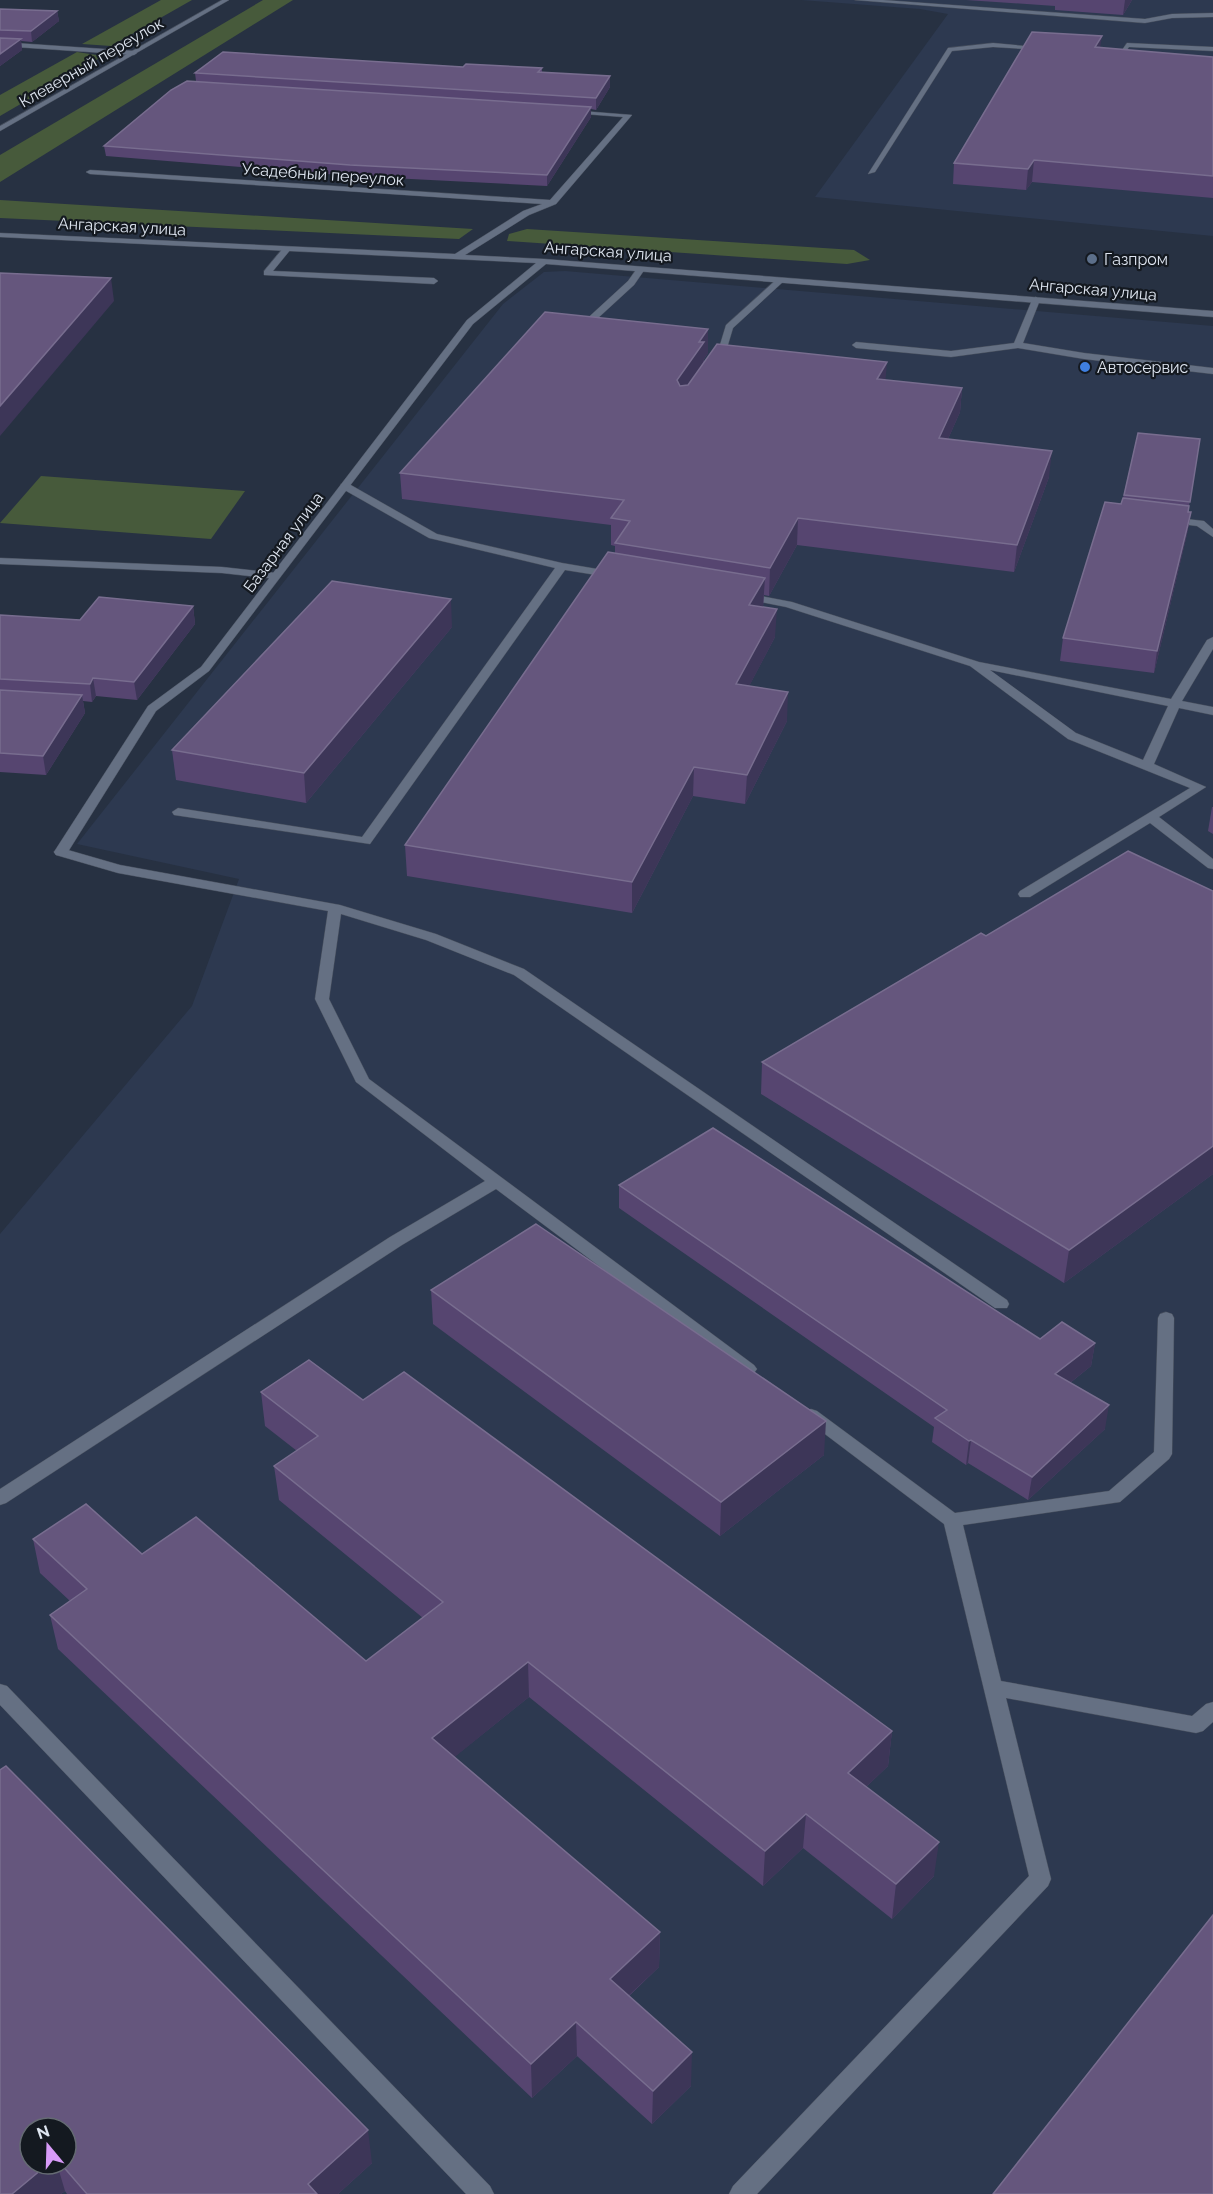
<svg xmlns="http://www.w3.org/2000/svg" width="1213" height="2194" font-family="Raleway,sans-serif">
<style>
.built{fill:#2d3950;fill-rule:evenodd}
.green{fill:#475a3b}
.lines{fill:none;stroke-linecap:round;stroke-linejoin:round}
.lane-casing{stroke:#464e5c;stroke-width:1}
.street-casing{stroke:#464e5c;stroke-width:1}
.lane{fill:#657083;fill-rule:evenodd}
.street{fill:#657083;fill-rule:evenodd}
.wall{fill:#564570;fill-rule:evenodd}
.shaded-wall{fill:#3d3658}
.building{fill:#65567d;stroke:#786d8f;stroke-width:1.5}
.service-dot{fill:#5c6f8a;stroke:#141920;stroke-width:2}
.shop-dot{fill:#3f7fe0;stroke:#141920;stroke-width:2}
.labels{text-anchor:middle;stroke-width:4.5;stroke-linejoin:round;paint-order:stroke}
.far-street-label{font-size:16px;fill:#dee5f0;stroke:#141920}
.far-poi-label{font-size:16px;fill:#dee5f0;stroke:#141920;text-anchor:start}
</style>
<rect width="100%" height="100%" fill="#273142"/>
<g class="built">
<path d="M801,0H1213V236L815,197L948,14L920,9Z"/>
<path d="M565,271L1213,326V2194H0V1234L192,1006L239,879L77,844L503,304L544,272ZM30,2128H66V2164H30Z"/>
</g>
<g class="green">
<path d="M161,0H192L111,46L82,44Z"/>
<path d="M263,0H293L0,182V155Z"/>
<path d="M77,52L103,56L0,116V95Z"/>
<path d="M0,200L473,229L459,239L0,218Z"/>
<path d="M527,229L854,250L870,260L847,264L507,241L509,234Z"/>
<path d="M41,476L245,491L211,539L0,523Z"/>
</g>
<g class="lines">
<g class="lane-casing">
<g id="lane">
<path d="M855,0H883L1145,19L1172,14L1213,13V17L1172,18L1145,23Z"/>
<path d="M0,42L134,51L137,53L134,55L0,46Z"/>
<path d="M993,43L1046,48L1043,50L993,47L952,51L875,172L868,174L948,48Z"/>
<path d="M1127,43L1213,47V51L1129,47L1124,54L1106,51L1122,50Z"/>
<path d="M284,247L291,249L273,271L434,278L438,281L434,284L264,275V271Z"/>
<path d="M638,267L645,269L634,285L585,330H579V326L628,281Z"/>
<path d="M778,278L785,280L733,328L727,348L716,364H710L708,362L719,348L726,325Z"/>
<path d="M1036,297L1040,300L1023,343L1084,353L1213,368V374L1084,359L1018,348L951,357L856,348L852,345L856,342L951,351L1014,343L1032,300Z"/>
<path d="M341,484H349L437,534L562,563L615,572L620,575L615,578L565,570L370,844L174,815L172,812L178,808L362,837L555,568L429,538L341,488Z"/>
<path d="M1169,517L1204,521L1213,529V537L1197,526L1165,522V518Z"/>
<path d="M0,558L222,567L276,573L281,576L276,579L222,573L0,564Z"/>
<path d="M745,593L792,602L979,662L1171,699L1207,640L1213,637V649L1182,701L1213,707V715L1179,708L1154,764L1206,787L1159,817L1213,859V869L1208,868L1150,823L1030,897H1020L1018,894L1020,891L1190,788L1068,739L970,666L786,607L741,598L740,596ZM990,670L1168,706L1143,760L1076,733Z"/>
<path d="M61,848L120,865L340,905L436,934L524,969L1007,1300L1009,1304L1007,1308H995L514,975L426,940L341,914L329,999L369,1079L754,1365L757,1369L754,1373H742L496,1189L402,1245L6,1503L0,1505V1489L390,1237L485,1181L356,1082L315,999L328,911L118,873L56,855L54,852Z"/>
<path d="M1166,1312L1172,1314L1174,1318L1172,1454L1169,1459L1120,1502L963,1525L1001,1681L1192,1716L1206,1704L1213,1702V1722L1203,1731L1196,1733L1006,1698L1051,1879L1048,1886L757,2194H729L733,2186L1029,1876L944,1524L805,1419L802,1415L805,1411L811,1409L817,1411L955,1513L1109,1491L1154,1452L1158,1318L1160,1314Z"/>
<path d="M0,1684L7,1686L490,2186L494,2194H466L0,1705Z"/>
</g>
</g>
<g class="street-casing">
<g id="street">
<path d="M222,0H229L0,131V126Z"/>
<path d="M569,110L632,115L556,204L529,215L465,255L544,259L1213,311V317L546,264L473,324L209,671L156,711L66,855H56L54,852L148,706L201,667L467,320L536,263L0,237V233L455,254L523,211L542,204L90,174L86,172L90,170L550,200L623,117L571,113Z"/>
</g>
</g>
<use href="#lane" class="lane"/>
<use href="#street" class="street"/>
</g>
<g class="wall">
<path d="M966,0H1132L1123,15L1055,10V6Z"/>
<path d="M0,9L57,11L59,21L32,42L21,41L22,50L0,66Z"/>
<path d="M1100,48L1213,57V198L1032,182L1026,190L953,184L954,163Z"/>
<path d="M463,67L542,68V72L610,87L596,110L591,109V117L547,186L351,176L106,156L104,146L196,81L195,73Z"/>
<path d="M708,353L704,359V363L885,380L962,388L960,412L948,439L1049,477L1014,572L797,545L769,596L764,595L763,607L775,637L749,686L787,721L745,804L693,796L632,913L407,876L405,845L615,553V546L611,545V525L402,499L400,473Z"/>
<path d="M1138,433L1200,439L1188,512H1191L1187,534L1154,673L1060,661L1063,638L1123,498Z"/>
<path d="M193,606L195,624L137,700L96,696L92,702L83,701L85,713L46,775L0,772V615L80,620Z"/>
<path d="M452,627L306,803L176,780L172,750Z"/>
<path d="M1212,807H1213V834L1208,831Z"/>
<path d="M1213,891V1174L1064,1283L761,1094L762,1062L986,936Z"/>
<path d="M619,1185L1040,1339L1095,1343L1091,1366L1070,1383L1105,1429L1028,1500L968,1463L966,1465L932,1442L934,1427L619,1208Z"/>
<path d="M431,1290L824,1455L720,1536L433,1324Z"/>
<path d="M261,1392L363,1400L892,1731L888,1766L866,1787L934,1876L892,1919L803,1848L763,1886L529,1697L454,1757L660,1932L659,1967L629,1996L691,2086L652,2124L577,2056L532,2098L58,1649L50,1615L70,1601L40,1573L33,1539L142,1554L366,1661L423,1618L279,1500L274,1466L297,1451L265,1426Z"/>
<path d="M0,1770L372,2163L338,2194H67L65,2191L61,2194H0ZM66,2128V2164H30Z"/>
</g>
<g class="shaded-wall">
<path d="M1125,0H1132L1123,15Z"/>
<path d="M57,11L59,21L32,42L31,31Z"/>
<path d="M1102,36L1099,55L1095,47Z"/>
<path d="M21,39L22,50L0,66V54Z"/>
<path d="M610,76V87L596,110V98Z"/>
<path d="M591,107V117L547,186V175Z"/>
<path d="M1034,160L1032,182L1026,190L1028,169Z"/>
<path d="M111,278L114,301L0,436V406Z"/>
<path d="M708,329V353L704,359L703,366L676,405L677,380L699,342Z"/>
<path d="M887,362L885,386L877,379Z"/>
<path d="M962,388L960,412L937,464L939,438Z"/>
<path d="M1052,451L1049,477L1014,572L1017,545Z"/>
<path d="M1191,512L1187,534L1154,673L1157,651Z"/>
<path d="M798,518L797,545L769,596L770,568Z"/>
<path d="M765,578L763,606L748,633L749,605Z"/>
<path d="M451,599L452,627L306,803L304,773Z"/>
<path d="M193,606L195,624L137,700L134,682Z"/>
<path d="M777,609L775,637L735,713L736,684Z"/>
<path d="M93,678L96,696L92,702L90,684Z"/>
<path d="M788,692L787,721L745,804L747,775Z"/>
<path d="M82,695L85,713L46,775L43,756Z"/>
<path d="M694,767L693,796L632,913V882Z"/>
<path d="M1213,1146V1174L1064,1283L1069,1250Z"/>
<path d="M1095,1343L1091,1366L1051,1398L1055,1374Z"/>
<path d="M1109,1405L1105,1429L1028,1500L1032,1477Z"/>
<path d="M826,1421L824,1455L720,1536L721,1502Z"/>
<path d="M971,1440L968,1463L966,1465L969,1441Z"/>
<path d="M528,1662L529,1697L435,1773L432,1738Z"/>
<path d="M892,1731L888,1766L844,1808L848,1773Z"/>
<path d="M806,1814L803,1848L763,1886L765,1851Z"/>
<path d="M939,1842L934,1876L892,1919L896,1884Z"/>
<path d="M660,1932L659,1967L610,2013V1979Z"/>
<path d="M576,2022L577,2056L532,2098L531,2064Z"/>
<path d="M692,2052L691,2086L652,2124L653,2091Z"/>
<path d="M368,2130L372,2163L338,2194H310L308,2184Z"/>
<path d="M48,2164H57L65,2191L61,2194H12Z"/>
</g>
<g class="building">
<path d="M0,9L57,11L31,31L0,30Z"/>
<path d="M1032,32L1102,36L1095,47L1213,57V176L1034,160L1028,169L954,163Z"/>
<path d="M0,38L21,39L0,54Z"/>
<path d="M223,52L463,67L466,64L542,68L538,72L610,76L596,98L195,73Z"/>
<path d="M187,81L591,107L547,175L350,165L104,146L171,90Z"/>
<path d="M0,273L111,278L0,406Z"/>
<path d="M545,312L708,329L699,342H704L677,380L680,386L688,385L717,344L887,362L877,379L962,388L939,438L1052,451L1017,545L798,518L770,568L615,543L630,521L611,518L624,500L400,473Z"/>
<path d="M1138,433L1200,439L1190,502L1124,495Z"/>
<path d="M1123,498L1189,506L1188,512H1191L1157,651L1063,638L1105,502L1121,504Z"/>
<path d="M608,552L765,578L749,605L777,609L736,684L788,692L747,775L694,767L632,882L405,845Z"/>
<path d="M332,581L451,599L304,773L172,750Z"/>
<path d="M99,597L193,606L134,682L93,678L90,684L0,679V615L80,620Z"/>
<path d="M0,690L82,695L43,756L0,753Z"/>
<path d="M1128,851L1213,891V1146L1069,1250L762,1062L981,933L986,936Z"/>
<path d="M713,1128L1040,1339L1062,1322L1095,1343L1055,1374L1109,1405L1032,1477L971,1440L969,1441L935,1418L947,1410L619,1185Z"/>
<path d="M536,1224L826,1421L721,1502L431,1290Z"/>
<path d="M309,1360L363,1400L404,1372L892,1731L848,1773L939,1842L896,1884L806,1814L765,1851L528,1662L432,1738L660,1932L610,1979L692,2052L653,2091L576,2022L531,2064L50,1615L87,1589L33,1539L86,1504L142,1554L196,1517L366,1661L443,1602L274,1466L318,1436L261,1392Z"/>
<path d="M6,1766L368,2130L308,2184L317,2194H87L61,2164H66V2128H30V2164H48L12,2194H0V1770Z"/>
<path d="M1213,1915V2194H993Z"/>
</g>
<circle class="service-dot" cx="1092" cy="259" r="6"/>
<circle class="shop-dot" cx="1085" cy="367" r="6"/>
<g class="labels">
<g class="far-street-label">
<text transform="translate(91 62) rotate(-30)" y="6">Клеверный переулок</text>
<text transform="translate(323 174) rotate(4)" y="6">Усадебный переулок</text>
<text transform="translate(122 226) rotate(3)" y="6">Ангарская улица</text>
<text transform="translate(608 251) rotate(4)" y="6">Ангарская улица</text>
<text transform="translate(1093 289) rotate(5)" y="6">Ангарская улица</text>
<text transform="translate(283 542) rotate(-53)" y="6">Базарная улица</text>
</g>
<g class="far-poi-label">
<text x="1104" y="265">Газпром</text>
<text x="1097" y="373">Автосервис</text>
</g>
</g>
<g transform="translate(48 2146) rotate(341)"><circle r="28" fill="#141920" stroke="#656b73" stroke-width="1.5"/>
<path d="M0-4.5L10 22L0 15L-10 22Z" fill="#d89bf8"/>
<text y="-9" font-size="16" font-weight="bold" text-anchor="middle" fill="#dee5f0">N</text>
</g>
</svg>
